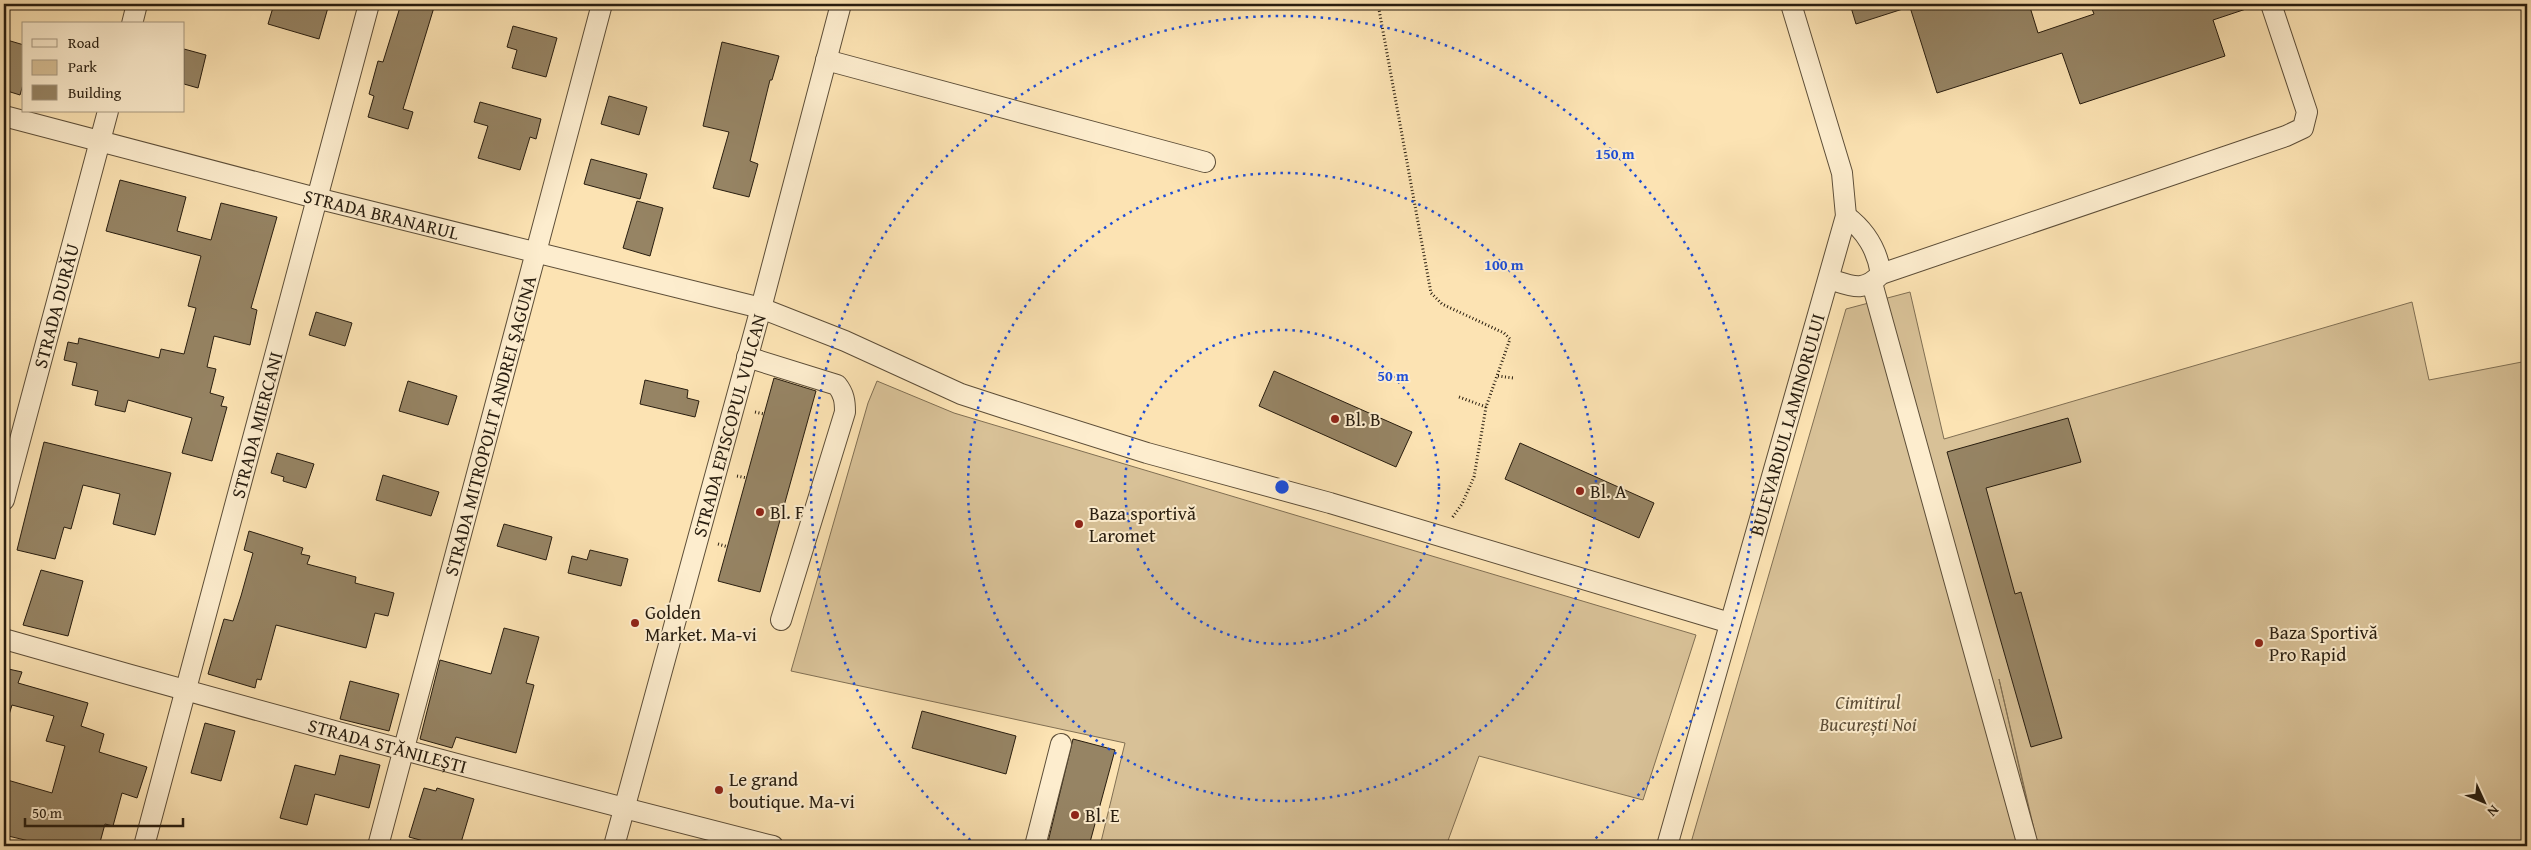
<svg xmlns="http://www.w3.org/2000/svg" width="2531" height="850" font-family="'Gentium Book Plus',serif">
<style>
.green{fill:#d8c197;stroke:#806f53}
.building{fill:#968464;stroke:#281d0f}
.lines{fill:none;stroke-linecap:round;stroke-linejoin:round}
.minor-casing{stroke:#5d4e38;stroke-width:22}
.path{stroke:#281d0f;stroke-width:3;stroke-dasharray:1 2.5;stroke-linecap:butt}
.minor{stroke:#fdedce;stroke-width:20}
.ring{fill:none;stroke:#1d4ed8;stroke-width:2.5;stroke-dasharray:2.5 5}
.poi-dot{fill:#8f2418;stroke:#fdedce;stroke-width:2}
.labels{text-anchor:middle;stroke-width:4;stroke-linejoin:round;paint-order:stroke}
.street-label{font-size:19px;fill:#281d0f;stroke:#fdedce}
.poi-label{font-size:19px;fill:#281d0f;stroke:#fdedce;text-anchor:start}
.park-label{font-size:19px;font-style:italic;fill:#5d4e38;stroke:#fdedce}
.centre{fill:#1d4ed8;stroke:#fdedce;stroke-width:2.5}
.ring-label{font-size:15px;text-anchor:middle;font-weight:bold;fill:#1d4ed8;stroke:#fdedce;stroke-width:4;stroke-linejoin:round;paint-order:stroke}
</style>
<rect width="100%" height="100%" fill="#fce3b3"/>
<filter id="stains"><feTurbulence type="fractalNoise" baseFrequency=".004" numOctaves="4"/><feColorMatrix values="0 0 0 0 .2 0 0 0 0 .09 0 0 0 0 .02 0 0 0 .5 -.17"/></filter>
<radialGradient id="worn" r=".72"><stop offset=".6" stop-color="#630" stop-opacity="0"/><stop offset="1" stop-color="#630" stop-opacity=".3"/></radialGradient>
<g class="green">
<path d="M1910,292L1944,439L2412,302L2429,380L2527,361V846H2038L1999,679L2037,846H1690L1846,309Z"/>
<path d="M877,381L954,413L1696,635L1643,800L1479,756L1446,846H1100L1125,743L791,671L868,403Z"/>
</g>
<g class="building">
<path d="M274,4H329L319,39L268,24Z"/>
<path d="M401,4H435L403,109L413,112L408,129L368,117L374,96L369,94L378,61L383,62Z"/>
<path d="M1850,4H1908L1909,7L1856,24Z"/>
<path d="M1909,4H2029L2038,33L2094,14L2090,4H2252V7L2213,20L2225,56L2080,104L2062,53L1937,93Z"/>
<path d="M513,26L557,38L546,77L512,68L517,50L507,47Z"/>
<path d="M7,40L24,45V81L20,95L4,90V51Z"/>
<path d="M722,42L779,56L772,80H770L750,161L758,164L749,197L713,188L729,132L703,126Z"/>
<path d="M184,49L206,55L198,88L184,84Z"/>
<path d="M609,96L647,107L639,135L601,124Z"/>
<path d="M480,102L541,119L536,139L530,137L520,170L478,158L488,126L474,122Z"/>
<path d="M591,159L647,174L640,199L584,184Z"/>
<path d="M120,180L186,197L177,231L211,240L221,203L277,217L251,308L257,310L250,345L214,336L207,367L216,369L210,393L224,397L221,406L227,407L212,461L182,453L192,418L128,400L125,412L95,405L98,391L72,385L77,363L64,360L68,342L78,344L79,338L159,358L161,349L184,354L196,308L188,306L201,256L106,231Z"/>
<path d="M637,201L663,208L650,256L623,248Z"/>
<path d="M316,312L352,323L345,346L309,335Z"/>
<path d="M1274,371L1412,432L1396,467L1259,406Z"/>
<path d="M774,378L816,391L760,592L718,581Z"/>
<path d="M645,380L688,390L687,398L699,401L695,417L640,404Z"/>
<path d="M408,381L457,396L448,425L399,411Z"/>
<path d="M2068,418L2081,462L1986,488L2015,594L2021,592L2062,738L2031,747L1947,452Z"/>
<path d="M44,442L171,473L155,535L113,524L120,494L83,485L71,529L64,527L55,559L17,550Z"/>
<path d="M1520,443L1654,503L1639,538L1505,479Z"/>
<path d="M277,453L314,464L306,488L283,481L284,477L271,473Z"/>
<path d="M383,475L439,492L431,516L376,500Z"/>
<path d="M504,524L552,537L546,560L497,546Z"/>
<path d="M249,531L303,548L301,554L310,556L307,564L356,577L355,583L394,593L388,616L375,613L366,648L276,625L261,680L257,679L255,688L208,674L224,619L233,621L241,596L253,553L244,550Z"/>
<path d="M590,550L628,559L621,586L568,573L572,556L587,560Z"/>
<path d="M41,570L83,581L68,636L23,625Z"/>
<path d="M504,628L539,637L526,683L534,685L516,753L456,737L452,748L420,739L440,660L491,674Z"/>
<path d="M4,668L22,672L18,683L88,703L81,726L104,734L99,752L147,767L137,798L122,793L113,826L105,824L99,846H50L4,835V779L52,793L65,746L46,741L54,716L12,705L8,718L4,717Z"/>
<path d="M350,681L399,694L389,731L340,719Z"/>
<path d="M922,711L1016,736L1006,774L912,748Z"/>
<path d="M205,723L235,731L221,781L191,773Z"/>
<path d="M1073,739L1115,750L1089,846H1047Z"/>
<path d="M340,755L380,765L369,808L315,794L307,825L280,818L295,765L335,775Z"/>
<path d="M424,788L436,791L437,788L474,799L460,846H442L409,837Z"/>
</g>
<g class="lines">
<g class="minor-casing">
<g id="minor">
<path d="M132,24L137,4"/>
<path d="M826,60L1205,162"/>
<path id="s1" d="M4,116L316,198L761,308L845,341L961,394L1004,408L1147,453L1330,503L1730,623"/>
<path d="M1846,216C1866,231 1877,249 1881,274"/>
<path d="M1829,279C1852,286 1863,293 1881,274L2286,136L2303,128L2307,112L2271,4"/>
<path d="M1872,283L2028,846"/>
<path d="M747,357L837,385C844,394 845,401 845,412L781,620"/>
<path id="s2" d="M4,500L108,111"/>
<path id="s3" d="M4,639C259,712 515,781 773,846"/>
<path id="s4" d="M144,846L369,4"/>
<path id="s5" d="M378,846L602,4"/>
<path id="s6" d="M614,846L761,308L841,4"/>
<path d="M1035,846L1061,744"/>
<path id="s7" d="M1667,846L1846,216L1842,173L1791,4"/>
</g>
</g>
<g class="path">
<path d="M1378,4L1431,293L1442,304L1504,333L1510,339L1486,407L1474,477L1462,504L1452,518"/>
<path d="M1498,376L1513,378"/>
<path d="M1459,397L1486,407"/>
<path d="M755,412L764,414"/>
<path d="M737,476L747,478"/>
<path d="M718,544L728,547"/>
</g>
<use href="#minor" class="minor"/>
</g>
<g class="ring">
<circle cx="1282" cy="487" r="157"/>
<circle cx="1282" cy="487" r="314"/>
<path d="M976 845A471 471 0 1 1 1588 845"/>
</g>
<g class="poi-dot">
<circle cx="1335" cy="419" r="5"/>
<circle cx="1580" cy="491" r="5"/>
<circle cx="760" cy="512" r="5"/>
<circle cx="1079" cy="524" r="5"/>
<circle cx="635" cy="623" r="5"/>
<circle cx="2259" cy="643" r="5"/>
<circle cx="719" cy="790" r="5"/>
<circle cx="1075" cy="815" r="5"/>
</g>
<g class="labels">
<g class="street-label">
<text dy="7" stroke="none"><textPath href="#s1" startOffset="390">STRADA BRANARUL</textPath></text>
<text dy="7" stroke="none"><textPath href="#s2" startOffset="201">STRADA DURĂU</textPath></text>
<text dy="7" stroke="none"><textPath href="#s4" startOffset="436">STRADA MIERCANI</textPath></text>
<text dy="7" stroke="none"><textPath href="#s5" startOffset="435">STRADA MITROPOLIT ANDREI ȘAGUNA</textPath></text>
<text dy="7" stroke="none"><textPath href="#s6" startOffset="436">STRADA EPISCOPUL VULCAN</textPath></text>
<text dy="7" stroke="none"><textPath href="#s7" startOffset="438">BULEVARDUL LAMINORULUI</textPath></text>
<text dy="7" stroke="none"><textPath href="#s3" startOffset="398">STRADA STĂNILEȘTI</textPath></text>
</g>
<g class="poi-label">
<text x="1345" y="426">Bl. B</text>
<text x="1590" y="498">Bl. A</text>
<text x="770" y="519">Bl. F</text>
<text x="1089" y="520">Baza sportivă<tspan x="1089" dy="22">Laromet</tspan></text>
<text x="645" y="619">Golden<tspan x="645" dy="22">Market. Ma-vi</tspan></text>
<text x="2269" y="639">Baza Sportivă<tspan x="2269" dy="22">Pro Rapid</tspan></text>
<text x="729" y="786">Le grand<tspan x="729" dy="22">boutique. Ma-vi</tspan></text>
<text x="1085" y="822">Bl. E</text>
</g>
<g class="park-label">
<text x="1868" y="709">Cimitirul<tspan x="1868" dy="22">București Noi</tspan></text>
</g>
</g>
<circle cx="1282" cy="487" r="8" class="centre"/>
<g class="ring-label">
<text x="1615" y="159">150 m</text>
<text x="1504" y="270">100 m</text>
<text x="1393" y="381">50 m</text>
</g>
<rect width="2531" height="850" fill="none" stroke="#fce3b3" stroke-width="20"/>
<rect x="5" y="5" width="2521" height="840" fill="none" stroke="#281d0f" stroke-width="2.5"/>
<rect x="10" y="10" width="2511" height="830" fill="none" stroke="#281d0f"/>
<rect x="22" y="22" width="162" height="90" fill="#fdedce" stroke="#a89a82"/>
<rect x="32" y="39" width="25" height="8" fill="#fdedce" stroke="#a89a82"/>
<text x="68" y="48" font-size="15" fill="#281d0f">Road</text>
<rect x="32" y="60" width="25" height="15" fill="#d8c197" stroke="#a89a82"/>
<text x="68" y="72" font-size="15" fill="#281d0f">Park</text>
<rect x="32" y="85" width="25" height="15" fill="#968464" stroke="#a89a82"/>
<text x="68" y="98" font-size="15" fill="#281d0f">Building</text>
<g transform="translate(2484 802) rotate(134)" stroke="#fdedce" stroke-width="4" paint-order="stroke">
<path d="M0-4L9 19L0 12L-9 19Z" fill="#281d0f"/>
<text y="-8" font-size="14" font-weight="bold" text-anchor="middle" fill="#281d0f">N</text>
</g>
<path d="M25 818v8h158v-8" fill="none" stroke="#281d0f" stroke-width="2.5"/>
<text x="32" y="818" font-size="15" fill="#281d0f" stroke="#fdedce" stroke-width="4" paint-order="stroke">50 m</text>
<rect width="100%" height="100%" filter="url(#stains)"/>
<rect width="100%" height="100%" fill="url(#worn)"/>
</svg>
